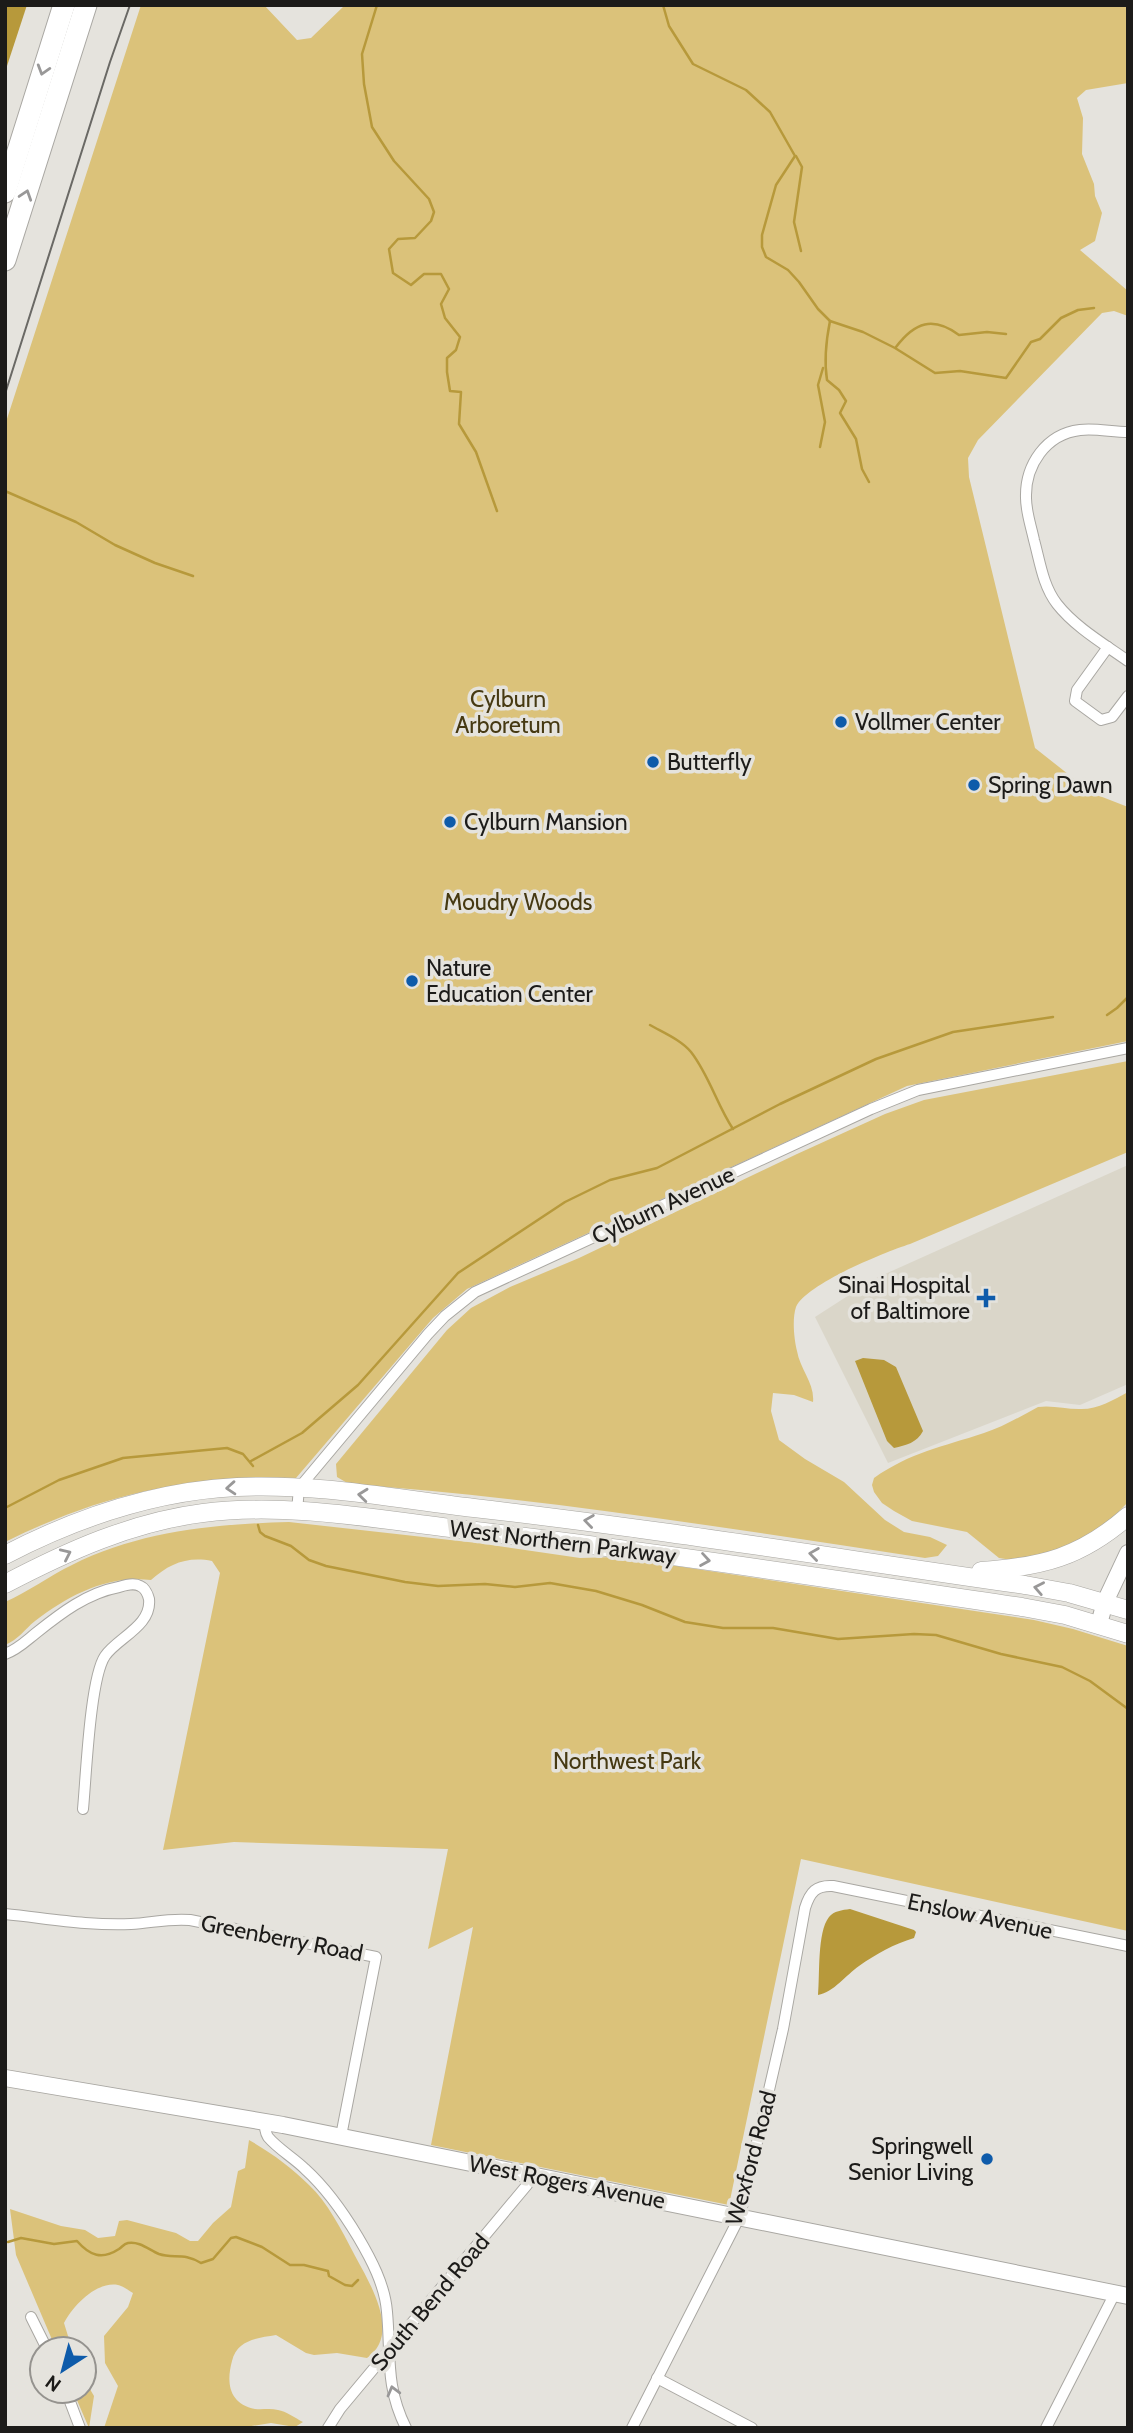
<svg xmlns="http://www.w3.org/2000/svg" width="1133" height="2433" font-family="Cabin,sans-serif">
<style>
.built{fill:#dad6c9}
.green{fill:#dbc27a}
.water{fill:#b7993b}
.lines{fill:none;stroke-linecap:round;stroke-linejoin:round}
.stream{stroke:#b7993b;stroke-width:2.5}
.street-casing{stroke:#a9a7a2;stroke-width:12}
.secondary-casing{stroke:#a9a7a2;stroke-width:18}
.primary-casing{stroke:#a9a7a2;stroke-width:19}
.highway-casing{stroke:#a9a7a2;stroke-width:23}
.street{stroke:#fff;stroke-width:10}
.secondary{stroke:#fff;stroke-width:16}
.primary{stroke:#fff;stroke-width:18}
.highway{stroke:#fff;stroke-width:21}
.tram{stroke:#6a6965;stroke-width:2}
.oneway{stroke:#999898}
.poi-dot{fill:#0e5baa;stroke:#e5e3dd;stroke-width:2.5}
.labels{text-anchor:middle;stroke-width:7;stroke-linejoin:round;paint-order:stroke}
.park-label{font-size:23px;fill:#463912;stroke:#e5e3dd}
.poi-label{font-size:23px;fill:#1c1b19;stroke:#e5e3dd;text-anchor:start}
.street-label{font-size:23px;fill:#1c1b19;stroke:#e5e3dd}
</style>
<rect width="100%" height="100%" fill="#e5e3dd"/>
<path class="built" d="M1128,1165V1384L1080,1405L1046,1401L888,1463L815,1317L874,1279Z"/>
<g class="green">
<path d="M141,5H264L297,40L311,38L345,5H1128V83L1086,90L1077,98L1083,118L1082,154L1094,184L1095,196L1102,213L1095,241L1080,250L1128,291V316L1114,311L1102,313L978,440L968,458L969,477L1035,748L1092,793L1128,807V1041L907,1086L467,1289L433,1318L296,1478C186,1476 104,1493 5,1542V425Z"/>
<path d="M1128,1061V1152L910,1244C885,1252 806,1284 796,1307C792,1319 794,1339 797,1351C800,1369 815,1384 813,1402L794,1395L773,1393L771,1411L779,1440L805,1459L844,1482L885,1520L904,1532L930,1537L947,1545L938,1556L925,1558C733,1529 542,1498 349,1484L337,1477L336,1464L447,1330L471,1308L510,1287L579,1258L797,1154L885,1114L924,1100Z"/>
<path d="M1128,1392V1502L1098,1533L1046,1554L1012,1560L999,1558L967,1532L912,1521L894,1511L882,1503L874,1492L872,1485L874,1478C911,1452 942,1447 984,1433C1003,1427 1021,1416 1038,1407C1052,1405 1065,1409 1079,1409C1097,1410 1113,1400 1128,1392Z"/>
<path d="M289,1522L477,1543L580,1558L617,1557L1034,1620L1073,1629L1128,1646V1931L801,1859L729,2205L431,2145L473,1927L428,1949L448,1849L234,1842L163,1850L220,1573L212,1561C187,1556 169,1564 151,1580C107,1575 69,1595 35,1621C25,1629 18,1640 5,1645V1602C28,1592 49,1576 72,1565C139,1531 215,1524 289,1522Z"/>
<path d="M249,2140C272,2153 291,2167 309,2185C328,2203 341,2229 353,2252C367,2279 403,2333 367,2358L337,2353L314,2355L306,2353L276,2335C257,2338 237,2340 232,2361C226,2383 229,2404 255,2409C262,2410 270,2408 278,2410C286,2411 295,2418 303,2422L295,2427L271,2423L239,2428H104L118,2386L105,2363L104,2336L128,2307L133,2293C128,2290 123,2286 118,2285C96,2281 73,2306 64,2323L72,2349H56L16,2255L10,2209L61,2226L85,2230L98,2238L115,2236L119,2221L127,2220L176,2233L190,2241H198L213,2223L231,2207L238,2171L245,2168Z"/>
<path d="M84,2379L94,2396L89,2428L73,2391H84Z"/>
</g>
<g class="water">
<path d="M5,5H27L5,72Z"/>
<path d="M863,1358L884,1360L896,1367L923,1431C917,1443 906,1445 894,1448L887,1441L855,1361Z"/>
<path d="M850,1909L914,1930L916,1932L914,1938C894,1944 876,1954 859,1966C846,1975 834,1992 818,1995C820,1975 817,1932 829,1917C834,1911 842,1910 850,1909Z"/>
</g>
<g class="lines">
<g class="stream">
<path d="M377,5L362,54L364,84L372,127L394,161L429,199L434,212L431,221L415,238L398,239L389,249L393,273L411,285L424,274H441L449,289L441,304L445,318L460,337L456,350L447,358V372L450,391L461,392L459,424L476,452L497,511"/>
<path d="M663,5L669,26L693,64L746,90L770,112L795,156L776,185L762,235V247L766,257L788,270L799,282L818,309L830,321L863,332L895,348L935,373L960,371L1006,378L1031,342L1040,339L1061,318L1078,310L1094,308"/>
<path d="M796,156L802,167L794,222L801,251"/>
<path d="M830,321C826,341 824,361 827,380L839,390L846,401L840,413L856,439L862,469L869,482"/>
<path d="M896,347C915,322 933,316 959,335L987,332L1006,334"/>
<path d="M820,447L825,422L818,385L823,368"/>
<path d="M5,491L76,522L115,545L155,563L193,576"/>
<path d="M1107,1015L1117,1008L1128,997"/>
<path d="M650,1025C664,1033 681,1040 691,1052C709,1075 717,1105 733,1129"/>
<path d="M251,1461L302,1433L358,1385L458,1273L565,1202L610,1180L657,1168L780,1104L876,1059L953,1032L1053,1017"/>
<path d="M5,1508L59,1480L123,1458L227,1448L243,1454L253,1466"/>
<path d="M258,1525L260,1532L265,1536L291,1546L309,1560L326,1566L405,1582L438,1586L485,1584L515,1587L550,1583L596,1591L642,1605L685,1622L723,1628H773L838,1639L914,1634L936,1635L1001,1654L1062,1667L1090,1681L1128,1709"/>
<path d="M8,2242L21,2238L54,2244L77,2241C90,2256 102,2260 119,2249C123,2246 124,2244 128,2243C140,2241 149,2250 159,2254C173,2259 184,2252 201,2263L213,2259L231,2238L236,2237L262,2247L290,2265H304L328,2271L329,2276L345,2285L352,2286L358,2280"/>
</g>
<g class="street-casing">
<g id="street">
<path d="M1128,432C1112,432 1095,428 1080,430C1046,434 1025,465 1026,498C1026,512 1031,526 1034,540C1040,562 1043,586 1057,604C1075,627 1104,644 1128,661"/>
<path d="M1108,647L1077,690L1075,701L1101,720L1112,717L1128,696"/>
<path d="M297,1511L299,1488L428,1334L445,1316L475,1292L871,1109L918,1090L1128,1048"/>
<path d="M5,1654C17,1650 26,1641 36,1633C61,1613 87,1593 119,1587C125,1585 135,1583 140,1586C145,1588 148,1595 149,1599C152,1626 117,1638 105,1656C90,1678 86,1778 83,1809"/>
<path d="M5,1914C46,1918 89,1926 131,1924C151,1923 169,1918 190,1920L376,1957L341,2136"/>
<path d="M265,2122C265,2128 265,2132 268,2137C278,2149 294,2158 305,2169C326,2188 343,2212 358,2237C371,2259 385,2285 387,2312C391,2355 385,2386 406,2428"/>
<path d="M31,2317L47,2349"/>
<path d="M657,2378L752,2428"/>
<path d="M66,2391L80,2428"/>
<path d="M328,2428L340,2409L527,2185L529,2175"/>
<path d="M632,2428L740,2216L783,2029L805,1908C810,1892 816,1885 833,1886L1128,1946"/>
<path d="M1046,2428L1115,2293"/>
</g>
</g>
<g class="secondary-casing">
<g id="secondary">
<path d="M1099,1624L1105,1602L1128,1553"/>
<path d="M5,2078L283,2125L1128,2296"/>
</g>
</g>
<g class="primary-casing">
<g id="primary">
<path d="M5,1555C78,1517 155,1491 237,1487C315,1483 397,1499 474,1508C659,1529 842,1559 1025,1585L1069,1593L1128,1610"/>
<path d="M981,1571C1042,1567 1081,1557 1128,1516"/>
<path d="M5,1584C68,1551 132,1522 203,1513C290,1502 380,1520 467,1530C652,1551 837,1580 1022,1607L1065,1615L1128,1634"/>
</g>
</g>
<g class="highway-casing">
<g id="highway">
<path d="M5,192L64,5"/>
<path d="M5,260L86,5"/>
</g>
</g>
<use href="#street" class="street"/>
<use href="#secondary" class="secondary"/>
<use href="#primary" class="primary"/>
<use href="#highway" class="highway"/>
<path class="tram" d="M5,394L110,62L130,5"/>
</g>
<defs><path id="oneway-chevron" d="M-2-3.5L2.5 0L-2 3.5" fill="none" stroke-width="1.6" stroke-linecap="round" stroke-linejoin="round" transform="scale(1.75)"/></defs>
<g class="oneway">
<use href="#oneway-chevron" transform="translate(43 70) rotate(107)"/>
<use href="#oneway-chevron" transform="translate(26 195) rotate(-72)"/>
<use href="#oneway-chevron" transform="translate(231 1488) rotate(176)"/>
<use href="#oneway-chevron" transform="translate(363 1495) rotate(-174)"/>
<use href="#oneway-chevron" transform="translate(589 1521) rotate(-172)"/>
<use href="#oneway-chevron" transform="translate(66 1554) rotate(-25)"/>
<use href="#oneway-chevron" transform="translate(814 1554) rotate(-172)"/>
<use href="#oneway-chevron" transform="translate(705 1560) rotate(9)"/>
<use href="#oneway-chevron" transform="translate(1039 1588) rotate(-169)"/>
<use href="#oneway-chevron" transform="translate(393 2391) rotate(-105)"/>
</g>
<g class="poi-dot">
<circle cx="841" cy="722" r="7"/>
<circle cx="653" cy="762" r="7"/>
<circle cx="974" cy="785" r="7"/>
<circle cx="450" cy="822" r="7"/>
<circle cx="412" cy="981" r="7"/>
<path d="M982.5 1287.5h7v7h7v7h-7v7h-7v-7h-7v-7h7z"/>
<circle cx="987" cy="2159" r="7"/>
</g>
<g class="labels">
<g class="park-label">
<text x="508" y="707">Cylburn<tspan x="508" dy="26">Arboretum</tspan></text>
<text x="518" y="910">Moudry Woods</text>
<text x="627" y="1769">Northwest Park</text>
</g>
<g class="poi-label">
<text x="855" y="730">Vollmer Center</text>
<text x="667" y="770">Butterfly</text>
<text x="988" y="793">Spring Dawn</text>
<text x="464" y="830">Cylburn Mansion</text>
<text x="426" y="976">Nature<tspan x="426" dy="26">Education Center</tspan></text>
<text x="970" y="1293" text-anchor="end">Sinai Hospital<tspan x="970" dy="26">of Baltimore</tspan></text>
<text x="973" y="2154" text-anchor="end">Springwell<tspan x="973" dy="26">Senior Living</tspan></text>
</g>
<g class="street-label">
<text transform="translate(663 1205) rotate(-25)" y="8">Cylburn Avenue</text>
<text transform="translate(563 1542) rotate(7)" y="8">West Northern Parkway</text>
<text transform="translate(980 1916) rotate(12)" y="8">Enslow Avenue</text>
<text transform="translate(282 1938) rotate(11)" y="8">Greenberry Road</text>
<text transform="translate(751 2158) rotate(-75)" y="8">Wexford Road</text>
<text transform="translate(567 2182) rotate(11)" y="8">West Rogers Avenue</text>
<text transform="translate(430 2302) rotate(-50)" y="8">South Bend Road</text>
</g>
</g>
<rect width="1133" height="2433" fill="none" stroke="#1c1b19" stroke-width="14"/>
<g transform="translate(63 2370) rotate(216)"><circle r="33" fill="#e5e3dd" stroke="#95938f" stroke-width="2"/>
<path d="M0-5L12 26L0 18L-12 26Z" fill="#0e5baa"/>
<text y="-10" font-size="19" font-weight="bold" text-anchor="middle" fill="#1c1b19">N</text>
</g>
</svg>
